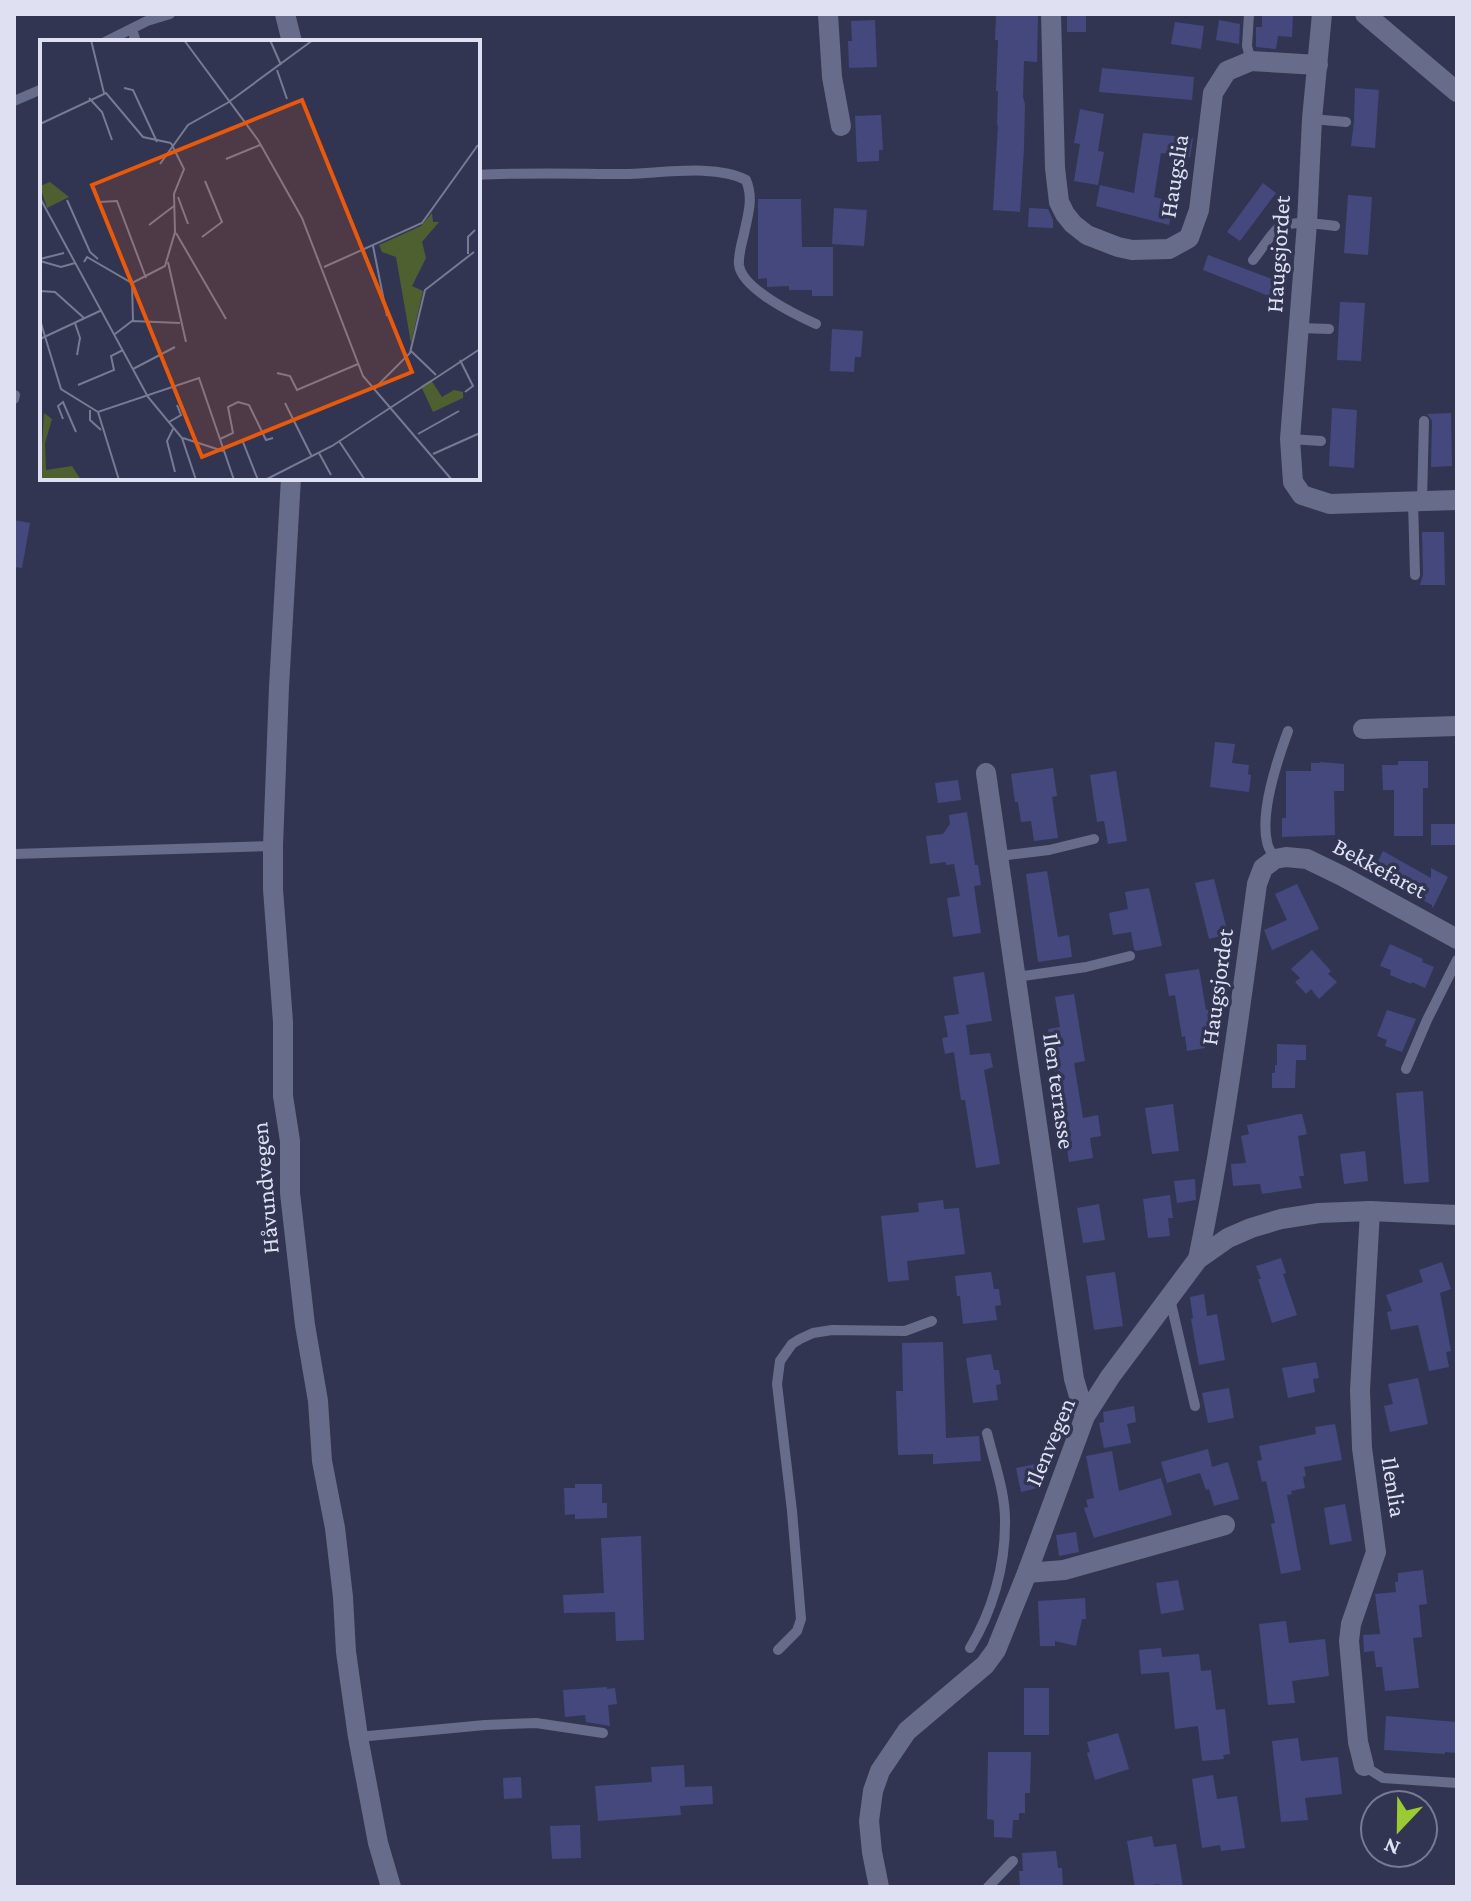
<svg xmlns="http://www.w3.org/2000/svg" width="1471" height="1901" font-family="'Crimson Pro',serif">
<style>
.building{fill:#45487d}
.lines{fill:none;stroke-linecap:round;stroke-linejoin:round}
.lane{stroke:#686c8b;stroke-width:10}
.street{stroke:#686c8b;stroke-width:20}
.secondary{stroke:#686c8b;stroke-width:20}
.labels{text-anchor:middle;stroke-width:7;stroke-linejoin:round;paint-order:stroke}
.street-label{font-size:24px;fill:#dfe1f3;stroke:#323551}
.inset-road{fill:none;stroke:#777a92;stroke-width:2}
.view{fill:#e8590c;fill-opacity:0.15;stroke:#e8590c;stroke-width:4}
.inset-edge{fill:none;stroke:#dfe1f3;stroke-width:4}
</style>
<rect width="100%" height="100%" fill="#323551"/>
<g class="building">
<path d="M996,14H1038L1037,62L1024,61L1023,97L1025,104L1024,148L1020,212L993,210L998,125H997L998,91H996L998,40H995Z"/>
<rect x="1067" y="14" width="19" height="18"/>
<path d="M1262,14H1293L1292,37L1278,36L1276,49L1256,47V27H1262Z"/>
<path d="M875,20L877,67L849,68L848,41H852L851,21Z"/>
<path d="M1219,20L1240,24L1239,44L1216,40Z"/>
<path d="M1175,22L1204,26L1201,49L1171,44Z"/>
<path d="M1102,68L1194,77L1192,100L1099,92Z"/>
<path d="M1355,88L1379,90L1375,148L1351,146L1354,122Z"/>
<path d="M1080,109L1104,114L1098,151L1104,152L1098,185L1074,181L1080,144L1074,143Z"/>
<path d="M881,115L883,150H879V161L857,162L855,116Z"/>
<path d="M1143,133L1193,138L1190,157L1161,153L1154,197L1174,202L1169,225L1096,206L1100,185L1134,193Z"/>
<path d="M1263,183L1276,193L1240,241L1227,232Z"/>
<path d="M1348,195L1372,197L1368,255L1344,253Z"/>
<path d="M758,199H801L802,247H833V296H812V290H789V286L767,287V278L758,279Z"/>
<path d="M834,208L867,210L864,246L832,244Z"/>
<path d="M1029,208L1048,209L1053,220V228L1028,227Z"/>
<path d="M1208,255L1280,282L1274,298L1203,270Z"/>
<path d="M1340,302L1365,303L1361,361L1337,360Z"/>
<path d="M832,329L863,331L861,357H855L854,372L830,371Z"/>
<path d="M1332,408L1357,410L1354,468L1329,466Z"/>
<path d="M1451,413L1452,466L1431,467L1432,421L1427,414Z"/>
<path d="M14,520L30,523L22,568L14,567Z"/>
<path d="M1422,532H1444L1445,585H1420L1423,575Z"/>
<path d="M1215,742L1235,744L1232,763L1249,765L1248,774L1251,775L1249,792L1210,787Z"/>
<path d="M1398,761H1428V788H1423V836H1394V790H1383L1382,765H1398Z"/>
<path d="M1320,762L1344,764V791H1334L1335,835L1282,837V818H1286V771H1311V763H1320Z"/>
<path d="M1053,768L1057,796L1052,797L1058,838L1034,841L1031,821L1021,822L1018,802H1015L1011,774Z"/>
<path d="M1116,771L1127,841L1108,844L1104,821L1097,822L1090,775Z"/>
<path d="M958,780L961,800L938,803L935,783Z"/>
<path d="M967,812L975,865H978L981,885L974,886L981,933L953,937L947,898L960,896L954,864L946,865V862L930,864L926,836L943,834L950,824L949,815Z"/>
<rect x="1431" y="824" width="26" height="21"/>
<path d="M1383,851L1431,878V868L1448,877L1434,906L1432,908V905L1401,889L1403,886L1373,871Z"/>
<path d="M1047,871L1058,937L1069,935L1072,957L1038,962L1026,874Z"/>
<path d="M1214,879L1228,934L1209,939L1195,883Z"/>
<path d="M1297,884L1319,929L1272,950L1264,930L1287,920L1275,894Z"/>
<path d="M1149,888L1162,946L1136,951L1134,949L1131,932L1113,935L1109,913L1128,909L1125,892Z"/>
<path d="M1390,944L1423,959L1422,962L1434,967L1425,988L1412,982L1411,984L1390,975L1391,970L1380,966Z"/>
<path d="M1312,950L1331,971L1328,974L1337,982L1319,999L1311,989L1306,994L1295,982L1300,978L1291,969Z"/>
<path d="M1199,969L1206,1010H1208L1211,1032L1202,1033L1205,1048L1187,1051L1185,1036L1182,1037L1175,995L1169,996L1165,974Z"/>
<path d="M984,972L992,1021L966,1025L970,1055L990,1053L993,1067L984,1070L1000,1164L976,1168L965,1100H961L954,1052L945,1054L942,1038L948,1037L944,1016L959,1014L953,977Z"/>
<path d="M1074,994L1085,1061L1074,1063L1083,1118L1098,1115L1101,1136L1090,1138L1093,1158L1069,1162L1048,1029L1060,1027L1055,997Z"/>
<path d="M1387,1010L1416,1019L1402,1052L1385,1046L1387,1040L1377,1036Z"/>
<path d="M1277,1044L1306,1045V1060H1296L1295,1088H1272V1073H1275V1065H1277Z"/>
<path d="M1423,1091L1429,1182L1404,1184L1396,1093Z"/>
<path d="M1173,1104L1179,1151L1152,1154L1145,1108Z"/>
<path d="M1299,1114H1302L1307,1134L1298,1136L1304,1176H1299L1302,1188L1262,1194L1260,1184L1233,1186L1231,1164L1246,1163L1241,1136L1249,1134L1247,1125Z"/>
<path d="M1365,1151L1368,1181L1344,1184L1340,1154Z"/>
<path d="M1195,1179L1196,1200L1177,1203L1174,1181Z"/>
<path d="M1170,1195L1173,1218H1168L1170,1236L1148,1238L1143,1199Z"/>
<path d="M943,1200L944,1209L959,1208L965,1254L907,1261L909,1280L888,1282L881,1216L919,1212L918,1203Z"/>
<path d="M1099,1204L1105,1240L1083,1243L1077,1208Z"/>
<path d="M1281,1258L1286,1273L1283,1274L1297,1315L1272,1323L1258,1279H1261L1256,1266Z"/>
<path d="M1442,1262L1451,1289L1440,1293L1451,1351L1446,1352L1449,1367L1429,1371L1418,1325L1391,1330L1387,1312L1392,1311L1386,1295L1423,1282L1419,1270Z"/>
<path d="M991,1272L994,1289H999L1001,1305L995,1306L997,1320L963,1324L960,1296H957L955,1276Z"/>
<path d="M1115,1272L1123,1326L1094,1330L1086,1276Z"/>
<path d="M1204,1294L1207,1316L1217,1314L1225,1360L1199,1365L1191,1319L1193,1318L1190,1297Z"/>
<path d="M943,1342L946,1438L979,1436L981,1461L933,1464V1454L898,1455L896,1391H903L902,1343Z"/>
<path d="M991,1354L994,1370H999L1001,1384L996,1385L998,1400L973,1403L966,1358Z"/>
<path d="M1316,1362L1319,1378L1313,1379L1315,1392L1288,1398L1282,1368Z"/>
<path d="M1418,1378L1428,1424L1390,1432L1384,1406L1393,1404L1388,1384Z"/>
<path d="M1229,1388L1234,1418L1208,1423L1202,1393Z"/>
<path d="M1134,1406L1136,1422L1127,1424L1131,1443L1104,1448L1099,1423L1104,1422L1103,1412Z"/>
<path d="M1335,1424L1342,1460L1304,1467L1306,1476L1303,1477L1305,1488L1291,1491L1292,1494L1287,1495L1301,1570L1281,1574L1271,1524L1275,1523L1266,1481L1262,1482L1257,1461L1262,1460L1259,1446L1316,1434L1315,1427Z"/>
<path d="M1208,1449L1212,1467L1228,1462L1239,1499L1214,1506L1209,1489L1206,1490L1200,1473L1167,1483L1161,1462Z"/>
<path d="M1112,1451L1119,1491L1161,1478L1172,1515L1094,1538L1084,1508L1088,1507L1086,1500L1094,1498L1086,1456Z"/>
<path d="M1036,1464L1041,1487L1021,1492L1016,1468Z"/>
<path d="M575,1484H602V1503H607V1518L575,1519V1514L565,1515L564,1488H575Z"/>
<path d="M1345,1504L1352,1541L1330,1545L1324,1508Z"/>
<path d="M1076,1532L1079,1552L1059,1556L1056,1535Z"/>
<path d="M641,1536L644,1640L616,1641L615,1612L564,1613L563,1595L604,1593L601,1538Z"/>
<path d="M1423,1570L1427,1604L1419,1605L1422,1637L1413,1638L1419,1688L1385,1691L1382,1667H1376L1374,1651L1364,1652L1363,1635L1380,1634L1375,1594L1396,1592L1395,1582H1398V1573Z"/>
<path d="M1178,1580L1184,1610L1161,1614L1156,1583Z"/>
<path d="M1085,1598L1086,1619H1082L1076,1646L1055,1641V1646H1040L1038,1601Z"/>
<path d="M1286,1621L1289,1643L1325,1639L1329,1676L1292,1681L1295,1703L1268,1705L1259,1624Z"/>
<path d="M1161,1648L1162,1657L1199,1654L1201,1671L1211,1670L1216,1710L1225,1709L1230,1754L1223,1755L1224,1759L1202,1761L1198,1726L1175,1729L1169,1672L1141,1674L1139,1650Z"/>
<path d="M607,1687V1689L615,1688L617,1704L608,1705L610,1726L586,1722L585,1715L565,1717L563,1690Z"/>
<rect x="1024" y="1688" width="25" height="47"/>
<path d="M1386,1716L1457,1722V1753L1445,1752V1754L1384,1750Z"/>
<path d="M1118,1733L1129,1769L1095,1780L1087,1753L1090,1752L1087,1742Z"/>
<path d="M1298,1738L1301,1761L1338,1757L1342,1794L1305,1798L1308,1820L1281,1822L1272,1741Z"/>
<path d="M988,1752H1031L1030,1793H1025V1813H1019V1820H1013L1012,1838L994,1837V1820L987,1819Z"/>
<path d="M684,1765L685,1787L712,1786L713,1804L680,1806L681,1815L598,1821L595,1786L652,1782L651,1767Z"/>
<path d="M1213,1775L1217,1799L1237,1796L1245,1848L1221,1851L1220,1845L1202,1848L1192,1779Z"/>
<path d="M521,1777L522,1798L504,1799L503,1778Z"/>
<path d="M580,1825L581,1858L552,1859L550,1826Z"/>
<path d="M1152,1836L1154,1847L1176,1844L1183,1887H1160L1159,1884L1135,1887L1127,1841Z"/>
<path d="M1056,1851L1058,1868H1062L1063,1887H1020L1019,1871H1023L1022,1853Z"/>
</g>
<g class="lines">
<g class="lane">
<path d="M1249,14L1247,46L1251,61"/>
<path d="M132,29L136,42"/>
<path d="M105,42L147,21L170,14"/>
<path d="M14,101L42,89"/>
<path d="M1312,119L1346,122"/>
<path d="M478,175C528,172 578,174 629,174C663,173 716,164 746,180C753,197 749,211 745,229C743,240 738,253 739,265C742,289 796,315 816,324"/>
<path d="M1253,260C1259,253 1271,234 1277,229C1290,219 1320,224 1335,226"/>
<path d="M1300,328L1329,329"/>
<path d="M14,399L15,395"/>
<path d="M1290,439L1321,441"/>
<path d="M1413,501L1415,575"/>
<path d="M1422,501L1424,421"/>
<path d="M14,854L273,846"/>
<path d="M999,856L1049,850L1094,839"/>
<path d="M1275,859C1272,854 1268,848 1267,842C1260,811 1277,761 1288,731"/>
<path d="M1016,977L1086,967L1130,956"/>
<path d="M1406,1069L1427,1020L1457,960"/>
<path d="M1170,1299L1195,1406"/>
<path d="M970,1648C992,1612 1005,1567 1005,1524C1006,1494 994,1462 987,1433"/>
<path d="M778,1650L797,1631L801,1619L792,1511L777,1384L780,1361L792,1344L800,1339L813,1333L832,1330L905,1331L932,1321"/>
<path d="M358,1737L485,1725L536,1723L603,1733"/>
<path d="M1364,1766L1383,1778L1457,1783"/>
<path d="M988,1887L1013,1861"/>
</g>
<g class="street">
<path d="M828,14L832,77L841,126"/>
<path d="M1051,14L1055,168L1059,202L1065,214L1073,224L1087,235L1118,247L1132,250L1169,249L1189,238L1199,210L1213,93L1227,71L1251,61L1318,65"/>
<path d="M1322,14L1312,119L1307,223L1290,439L1293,482L1302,495L1330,504L1457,500"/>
<path d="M1365,14L1457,92"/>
<path d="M1363,729L1457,726"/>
<path d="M986,773L1074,1379L1085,1416"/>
<path d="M1198,1259C1224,1135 1240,1009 1257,884L1263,868L1275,859L1286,857L1307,859L1342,876L1457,939"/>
<path d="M1027,1573L1064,1570L1225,1525"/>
<path d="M1364,1766L1358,1742L1349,1641L1351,1624L1376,1552L1362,1448L1360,1390L1370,1211"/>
<path d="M879,1887L872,1852L869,1821L873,1791L880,1771L907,1731L985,1665L996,1650L1027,1573L1085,1416L1110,1377L1198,1259L1228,1238L1251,1228L1281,1219L1319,1213L1370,1211L1457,1215"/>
</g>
<g class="secondary">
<path d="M285,14L292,42"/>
<path d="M291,478L279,687L273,846V889L283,1022V1096L290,1141V1193L305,1325L318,1401L322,1461L335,1528L343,1597L346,1652L358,1737L378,1843L391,1887"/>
</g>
</g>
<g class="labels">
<g class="street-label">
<text transform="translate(1174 176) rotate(-81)" y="8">Haugslia</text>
<text transform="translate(1278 254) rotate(-86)" y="8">Haugsjordet</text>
<text transform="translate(1380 868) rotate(28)" y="8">Bekkefaret</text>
<text transform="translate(1217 987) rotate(-82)" y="8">Haugsjordet</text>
<text transform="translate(1059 1091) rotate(82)" y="8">Ilen terrasse</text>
<text transform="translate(265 1188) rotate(-95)" y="8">Håvundvegen</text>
<text transform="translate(1050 1442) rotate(-67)" y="8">Ilenvegen</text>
<text transform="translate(1394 1487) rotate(81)" y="8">Ilenlia</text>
</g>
</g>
<g transform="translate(40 40)">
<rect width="440" height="440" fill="#323551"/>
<path d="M10,142L29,157L7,168L0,146ZM392,173L393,182H399L382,202L386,218L372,246L383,251L371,303L356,217L342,212L339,205L381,186ZM391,340L402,357L414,350L423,352V358L393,372L381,346ZM4,373L12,379L5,403L6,430L32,426L41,440H0Z" fill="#4e6030"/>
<path class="inset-road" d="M51,0L64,53M144,0L218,100L262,178L323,336L412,440M230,0L241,25M237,30L247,59M84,48L93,50L117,102M49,58L62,72L72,100M190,61L273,0M0,84L66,53L103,97L131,103M186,119L220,105M120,124L148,85L189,62M138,157L148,184M0,158L108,357L142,398L156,440M27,160L50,212L58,219M59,162L77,161L106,238M109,185L134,166M136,193L186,279M162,197L182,182L165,141M333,206L347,276M428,214V197L435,190M0,219L24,213M0,221L21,227L35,223M44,222L47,217L92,243L125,226L135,192L134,154L144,129L131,103M128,222L146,302M284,227L382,183L438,105M92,243L93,281M0,251L15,252L44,278M0,280L21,349L58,372L159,338L194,440M35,283L40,298L37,315M75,294L92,281L140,283M0,299L62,270M371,311L396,335M420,320L433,346L425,352M93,329L135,307M237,333L250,336L257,350L318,324M38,345L74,330L71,316L83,310M334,349L370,313L385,250L434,212M245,363L272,417M50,370V380L61,390M58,372L79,440M23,379L18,366L23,362L36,392M129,382L141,375L137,365M134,387L127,401L135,432M378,394L419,371M143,398L183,411M180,399L193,393L188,367L198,362L209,365L226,400L233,398M299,401L325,440M203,402L218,440M279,413L291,435M393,414L440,393M225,440L292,406L440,309"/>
<path class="view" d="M262,60L372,332L162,417L52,145Z"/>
<rect width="440" height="440" class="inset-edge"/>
</g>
<rect width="1471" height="1901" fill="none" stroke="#dfe1f3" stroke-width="32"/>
<g transform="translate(1399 1829) rotate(202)"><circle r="38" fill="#323551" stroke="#777a92" stroke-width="2"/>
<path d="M0-6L14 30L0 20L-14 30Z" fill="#9bcb32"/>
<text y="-12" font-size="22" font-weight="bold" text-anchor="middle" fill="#dfe1f3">N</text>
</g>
</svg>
